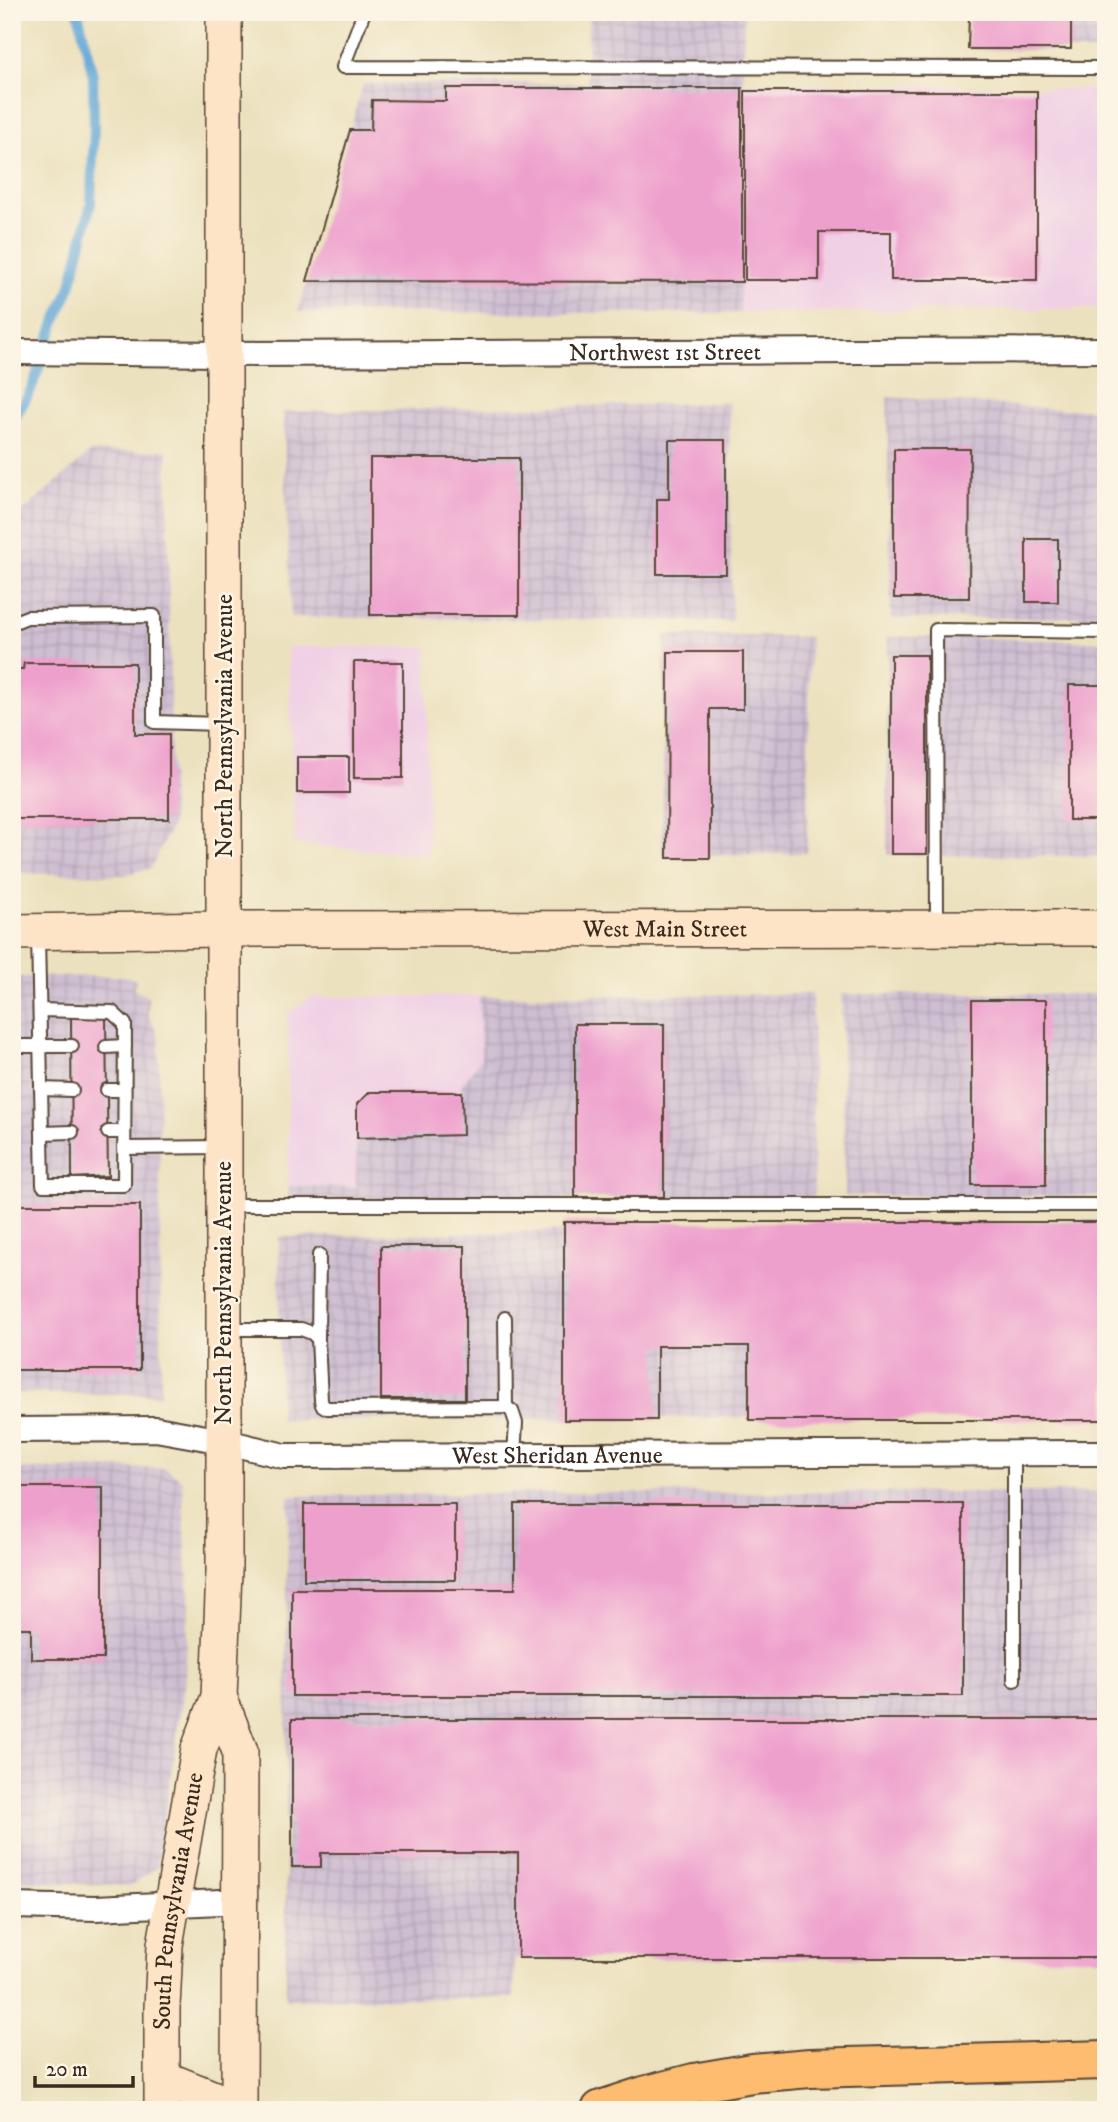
<svg xmlns="http://www.w3.org/2000/svg" width="1118" height="2122" font-family="'IM FELL DW Pica',serif">
<style>
.built{fill:#f0d0e5}
.industrial{fill:url(#industrial-grid)}
.lines{fill:none;stroke-linecap:round;stroke-linejoin:round}
.stream{stroke:#63a8d8;stroke-width:10}
.building{fill:#eea0cd}
.lane-casing{stroke:#564536;stroke-width:16}
.street-casing{stroke:#564536;stroke-width:28}
.secondary-casing{stroke:#564536;stroke-width:38}
.primary-casing{stroke:#564536;stroke-width:42}
.lane{stroke:#fff;stroke-width:12}
.street{stroke:#fff;stroke-width:24}
.secondary{stroke:#fee4c6;stroke-width:35}
.primary{stroke:#fdbc70;stroke-width:38}
.labels{text-anchor:middle;stroke-width:5;stroke-linejoin:round;paint-order:stroke}
.street-label{font-size:24px;fill:#3b2a1e;stroke:#fcf5e5}
</style>
<defs>
<pattern id="industrial-grid" width="8" height="8" patternUnits="userSpaceOnUse" patternTransform="scale(1.75)"><rect width="8" height="8" fill="#cebed2"/><path d="M0 4h8M4 0v8" fill="none" stroke="#b2a3b4"/></pattern>
</defs>
<rect width="100%" height="100%" fill="#fcf5e5"/>
<filter id="ink" filterUnits="userSpaceOnUse"><feTurbulence type="fractalNoise" baseFrequency=".0143" numOctaves="2"/><feDisplacementMap in="SourceGraphic" scale="14" xChannelSelector="R" yChannelSelector="G"/><feConvolveMatrix kernelMatrix="1 2 1 2 8 2 1 2 1" color-interpolation-filters="sRGB"/></filter>
<filter id="wash" filterUnits="userSpaceOnUse"><feTurbulence type="fractalNoise" baseFrequency=".00686" numOctaves="4" result="noise"/><feDisplacementMap in="SourceGraphic" scale="28" xChannelSelector="R" yChannelSelector="G"/><feGaussianBlur stdDeviation="1.57" result="paint"/><feColorMatrix in="noise" values="0 0 0 0 0 0 0 0 0 0 0 0 0 0 0 0 0 1.4 0 .05"/><feComposite in="paint" operator="in"/></filter>
<g filter="url(#wash)">
<rect width="100%" height="100%" fill="#ece1be"/>
<g class="built">
<path d="M742,83L1106,89V308L740,313Z"/>
<path d="M288,646L427,647L428,855L295,844Z"/>
<path d="M479,996L481,1058L461,1086L463,1135L356,1187L288,1186V1013L311,997Z"/>
</g>
<g class="industrial">
<path d="M589,12H744L740,313L298,312L363,84L587,83Z"/>
<path d="M969,12H1106V51L968,49Z"/>
<path d="M887,397L1058,409H1106V617L891,619Z"/>
<path d="M729,403L732,621L291,617L283,412Z"/>
<path d="M167,450L172,825L151,868L124,875L12,873V521L91,452Z"/>
<path d="M665,635L810,637L807,853L662,856Z"/>
<path d="M888,637H959L1106,642V856L887,855Z"/>
<path d="M125,976L137,980L133,989L148,997V1014L159,1038L161,1394L12,1393V977Z"/>
<path d="M812,994L814,1197L289,1199L288,1186L356,1187L357,1138L463,1134L461,1086L481,1058L479,996Z"/>
<path d="M841,994H1106V1196H845Z"/>
<path d="M1106,1220V1415L280,1420L279,1237Z"/>
<path d="M166,1468L182,1480L189,1603L185,1680L157,1867L131,1886L12,1880V1469Z"/>
<path d="M1106,1492V1958L515,1959L514,1998L286,1999L287,1583L289,1496L512,1493Z"/>
</g>
<g class="lines">
<path class="stream" d="M12,423L31,390L55,323L71,286L91,204L94,129L93,76L78,12"/>
</g>
<g id="blocks">
<g class="building">
<path d="M969,12H1071V49H968Z"/>
<path d="M446,88H742V282L307,281L350,130H371L372,100L446,101Z"/>
<path d="M745,91H1037V280H891V232H819V280H745Z"/>
<path d="M669,440H726V574H657V499H669Z"/>
<path d="M894,449H970L969,598H894Z"/>
<rect x="370" y="458" width="149" height="157"/>
<rect x="1026" y="539" width="32" height="63"/>
<path d="M668,652H743V709H710V858H667Z"/>
<rect x="891" y="655" width="36" height="199"/>
<rect x="354" y="662" width="49" height="116"/>
<path d="M24,663H135V734H169V819H12V669H23Z"/>
<rect x="1069" y="685" width="37" height="135"/>
<rect x="297" y="757" width="52" height="36"/>
<rect x="972" y="1000" width="74" height="185"/>
<path d="M71,1016L106,1017L108,1176L72,1178Z"/>
<rect x="575" y="1024" width="89" height="173"/>
<rect x="12" y="1085" width="5" height="107"/>
<path d="M370,1092H462L463,1135L357,1138V1104Z"/>
<rect x="12" y="1205" width="128" height="165"/>
<path d="M564,1222H1106V1420H749V1346H657V1420H564Z"/>
<rect x="381" y="1246" width="84" height="153"/>
<path d="M12,1487H103V1659H31V1628H12Z"/>
<rect x="304" y="1504" width="151" height="76"/>
<path d="M515,1504H963V1696H292V1589H515Z"/>
<path d="M292,1719H1106V1958H518V1853H321V1867H292Z"/>
</g>
</g>
</g>
<g filter="url(#ink)">
<use href="#blocks" fill-opacity="0" stroke="#564536" stroke-width="2"/>
<g class="lines">
<g class="lane-casing">
<g id="lane">
<path d="M364,12L343,67L1106,68"/>
<path d="M12,623L27,617L154,616V722L220,724"/>
<path d="M937,924L936,630L1106,632"/>
<path d="M38,935L43,1185H124L125,1024L112,1012L40,1010"/>
<path d="M12,1046H72"/>
<path d="M106,1047L125,1046"/>
<path d="M41,1089L72,1090"/>
<path d="M107,1090H124"/>
<path d="M108,1132H124"/>
<path d="M42,1133L72,1132"/>
<path d="M124,1148L223,1147"/>
<path d="M227,1205H1106"/>
<path d="M505,1318L506,1407"/>
<path d="M227,1329H301L312,1333L318,1339L321,1400L322,1405L327,1408L506,1407L512,1411L516,1423L514,1455"/>
<path d="M318,1339L319,1255"/>
<path d="M1014,1453V1680"/>
<path d="M1106,1598V1614"/>
</g>
</g>
<g class="street-casing">
<g id="street">
<path id="s1" d="M12,352L224,354L1106,350"/>
<path id="s2" d="M12,1430L156,1429L223,1441L284,1456L1106,1453"/>
<path d="M12,1906L96,1908L241,1901"/>
</g>
</g>
<g class="secondary-casing">
<g id="secondary">
<path id="s3" d="M12,932L224,929L1106,928"/>
<path d="M219,1697L240,1751L239,2110"/>
<path d="M162,2078L239,2109"/>
<path id="s4" d="M162,2110V2008L165,1945L199,1749L219,1697L224,1571V12"/>
</g>
</g>
<g class="primary-casing">
<path id="primary" d="M601,2110L644,2096L694,2083L752,2073L810,2068L1106,2060"/>
</g>
<use href="#lane" class="lane"/>
<use href="#street" class="street"/>
<use href="#secondary" class="secondary"/>
<use href="#primary" class="primary"/>
</g>
</g>
<g class="labels">
<g class="street-label">
<text dy="8" stroke="none"><textPath href="#s1" startOffset="653">Northwest 1st Street</textPath></text>
<text transform="translate(224 726) rotate(-90)" y="8">North Pennsylvania Avenue</text>
<text dy="8" stroke="none"><textPath href="#s3" startOffset="653">West Main Street</textPath></text>
<text transform="translate(223 1293) rotate(-90)" y="8">North Pennsylvania Avenue</text>
<text dy="8" stroke="none"><textPath href="#s2" startOffset="548">West Sheridan Avenue</textPath></text>
<text dy="8" stroke="none"><textPath href="#s4" startOffset="210">South Pennsylvania Avenue</textPath></text>
</g>
</g>
<rect width="1118" height="2122" fill="none" stroke="#fcf5e5" stroke-width="42"/>
<path d="M35 2076v10h98v-10" fill="none" stroke="#3b2a1e" stroke-width="3.5"/>
<text x="46" y="2076" font-size="21" fill="#3b2a1e" stroke="#fcf5e5" stroke-width="5" paint-order="stroke">20 m</text>
</svg>
